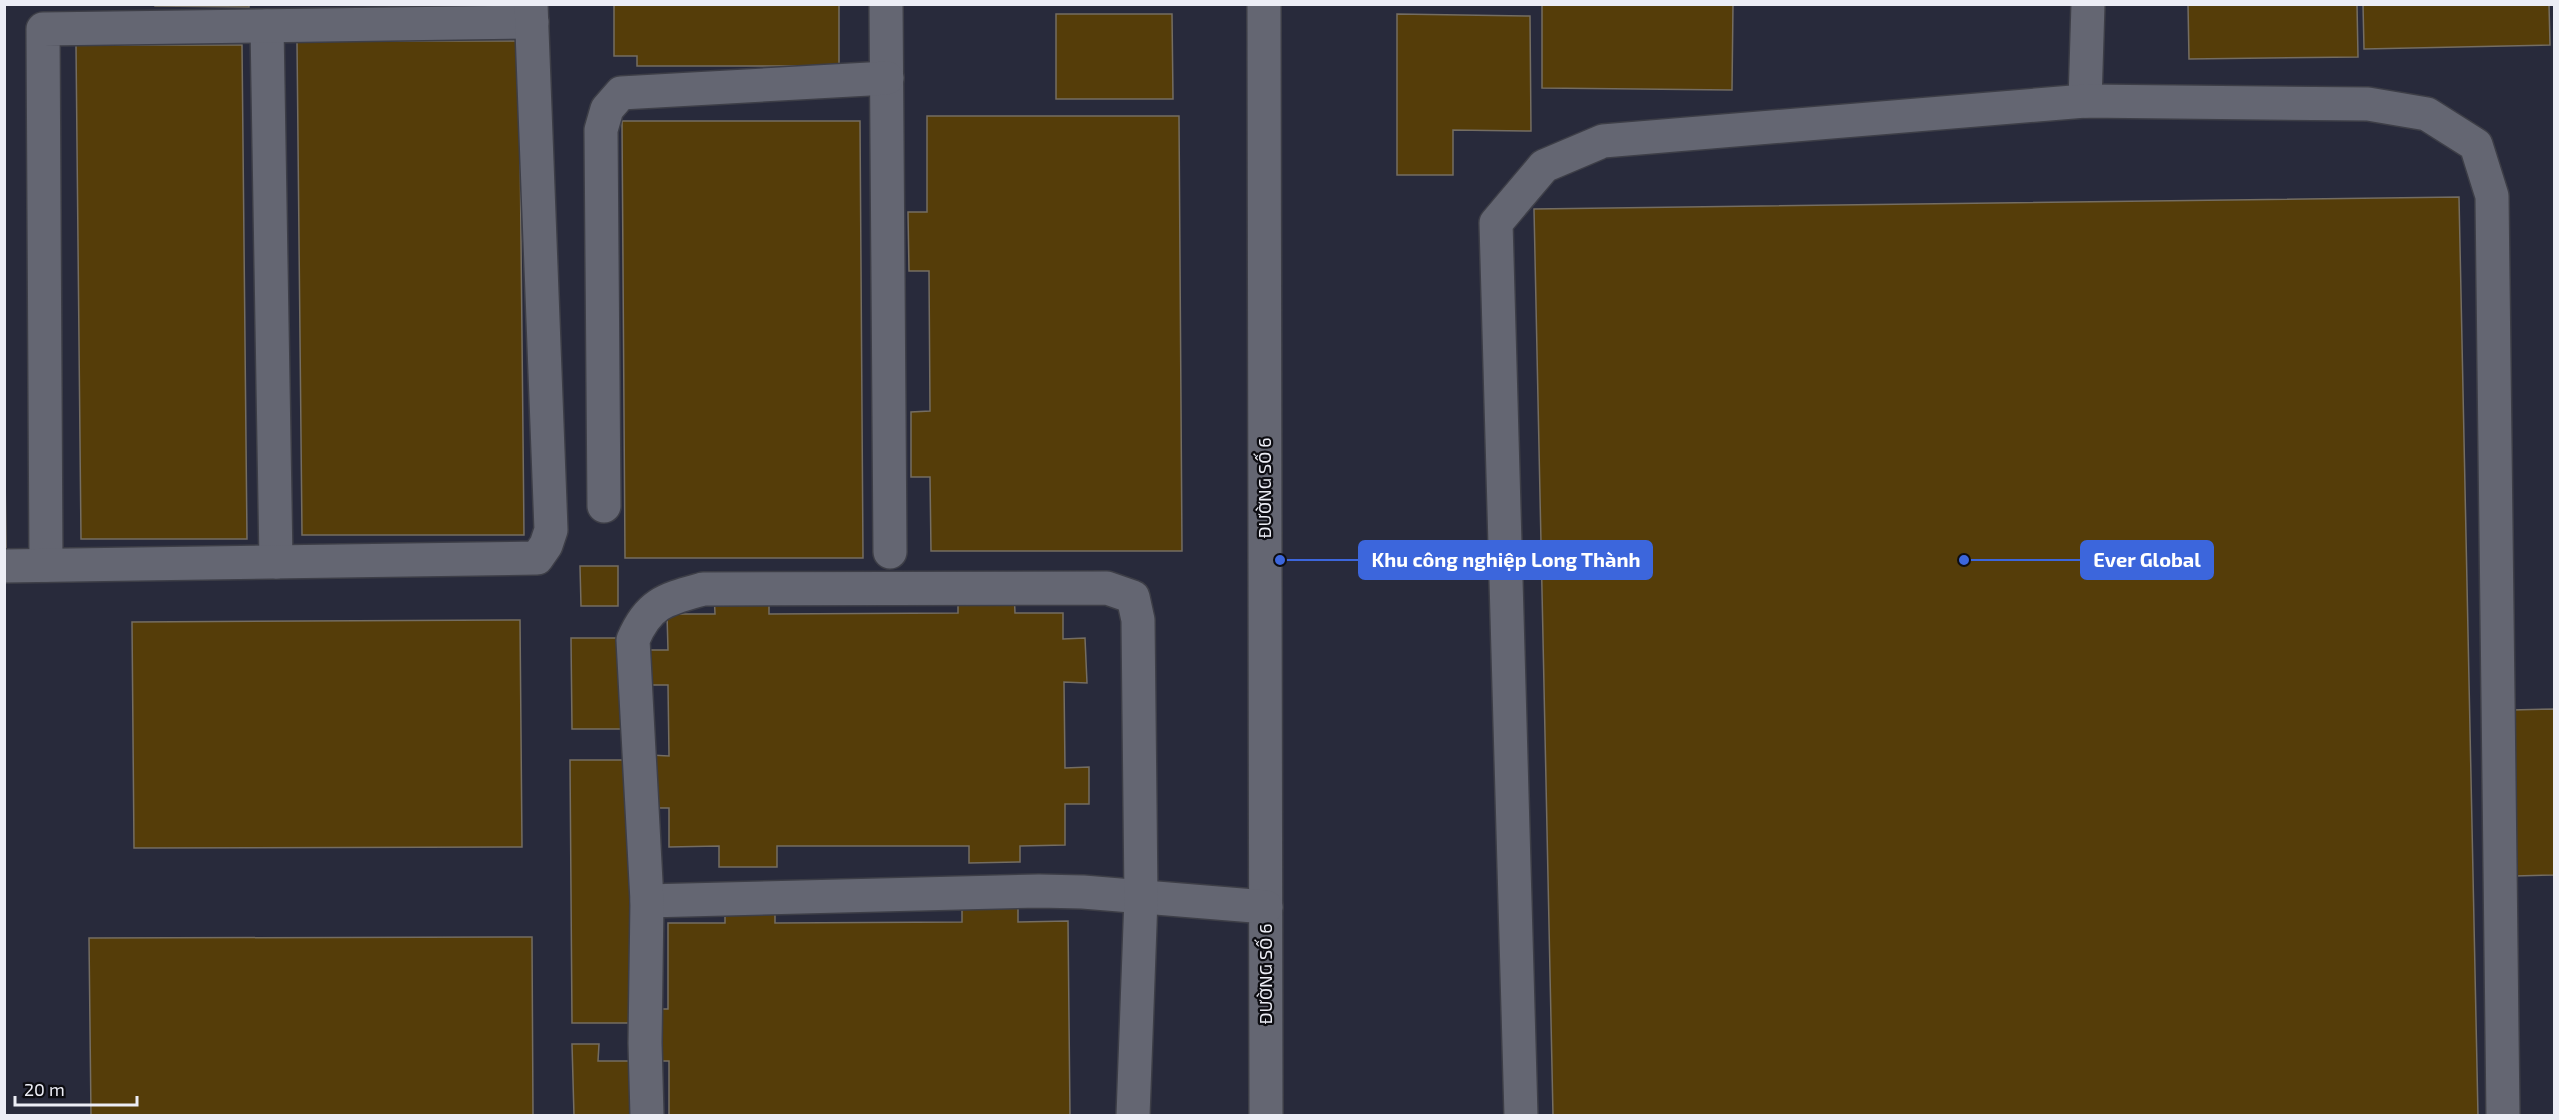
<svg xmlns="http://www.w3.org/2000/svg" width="2559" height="1120" font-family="'Exo 2',sans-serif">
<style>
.built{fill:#282a3b}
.building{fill:#553d09;stroke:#746d62;stroke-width:1.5}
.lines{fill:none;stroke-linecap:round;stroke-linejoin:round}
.minor-casing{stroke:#3d3e47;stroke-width:36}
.minor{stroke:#646672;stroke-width:33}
.labels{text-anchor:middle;stroke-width:4.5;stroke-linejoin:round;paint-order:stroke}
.street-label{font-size:18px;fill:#ecedf5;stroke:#0d0d12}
.leader{fill:none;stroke:#3c66dc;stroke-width:2}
.callout-dot{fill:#3c66dc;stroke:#0d0d12;stroke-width:2}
.callout{fill:#3c66dc;stroke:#3c66dc;stroke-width:2}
.callout-label{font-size:20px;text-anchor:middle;font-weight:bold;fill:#fff}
</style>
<rect width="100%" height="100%" fill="#22242e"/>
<path class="built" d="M5,5H2554V1115L5,1116Z"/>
<g class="building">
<path d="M155,4H249V7L155,6Z"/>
<path d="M614,4H839V66H637V56H614Z"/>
<path d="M1542,4H1733L1732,90L1542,88Z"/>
<path d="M2188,4H2357L2358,57L2189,59Z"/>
<path d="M2363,4H2549L2550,45L2364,49Z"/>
<path d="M1056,14H1172L1173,99H1056Z"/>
<path d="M1397,14L1530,16L1531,131L1453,130V175H1397Z"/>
<path d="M297,41H519L524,535H302Z"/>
<path d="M76,45H242L247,539H81Z"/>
<path d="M927,116H1179L1182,551H931L930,477H911V412L930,411L929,271H909L908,212H927Z"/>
<path d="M622,121H860L863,558H625Z"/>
<path d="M2459,197L2478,1116H1553L1534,209Z"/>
<path d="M4,394L6,548H4Z"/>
<path d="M580,566H618V606H581Z"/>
<path d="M958,590H1014L1015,613H1063V639L1085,638L1087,683L1064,682L1065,768L1089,767V804H1065V845L1020,846V862L969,863V846H777V867H719V846L669,847V808H650V755L669,756L668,685H648V650H668L667,614H715L714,592H769V614L958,613Z"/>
<path d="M520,620L522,847L134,848L132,622Z"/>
<path d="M571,638H623L624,729H572Z"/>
<path d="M2554,709V875L2515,876L2511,710Z"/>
<path d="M570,760H632L635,1023H572Z"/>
<path d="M962,905H1018V922L1068,921L1070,1116H669V1061H656V1009H668V923H725V908L775,907V923L962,922Z"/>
<path d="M532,937L533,1116H91L89,938Z"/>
<path d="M572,1044H599L598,1061H634L635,1116H574Z"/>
</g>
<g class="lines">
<g class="minor-casing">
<g id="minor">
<path d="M886,4L890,552"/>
<path d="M1264,4L1266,1116"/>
<path d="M267,26L276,562"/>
<path d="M2085,101L2088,4"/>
<path d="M604,506L601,130L607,109L621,93L887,78"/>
<path d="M46,565L43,29L532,22"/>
<path d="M4,566L537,558L546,545L551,530L531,4"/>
<path d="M647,901L1039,891L1083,892L1266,907"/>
<path d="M647,1116L645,1043L647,901L633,640C649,602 667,599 703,589L1107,588L1133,597L1138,620L1141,898L1133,1116"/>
<path d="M1521,1116L1496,223L1544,166L1603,141L2085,101L2368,104L2427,114L2476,145L2492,196L2503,1116"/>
</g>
</g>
<use href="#minor" class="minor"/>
</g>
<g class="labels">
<g class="street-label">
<text transform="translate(1265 488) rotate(-90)" y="6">ĐƯỜNG SỐ 6</text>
<text transform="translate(1266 974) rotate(-90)" y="6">ĐƯỜNG SỐ 6</text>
</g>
</g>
<path class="leader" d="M1280 560L1359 560M1964 560L2081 560"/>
<g class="callout-dot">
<circle cx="1280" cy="560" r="6"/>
<circle cx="1964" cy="560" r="6"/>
</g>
<g class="callout">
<rect x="1359" y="541" width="293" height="38" rx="6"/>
<rect x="2081" y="541" width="132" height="38" rx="6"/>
</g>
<g class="callout-label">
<text x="1506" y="567">Khu công nghiệp Long Thành</text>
<text x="2147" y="567">Ever Global</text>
</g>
<rect width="2559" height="1120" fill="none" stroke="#ecedf5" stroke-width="12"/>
<path d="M15 1096v9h122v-9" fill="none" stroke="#ecedf5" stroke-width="3"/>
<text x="24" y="1096" font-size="18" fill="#ecedf5" stroke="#0d0d12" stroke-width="4.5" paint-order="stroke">20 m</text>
</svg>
